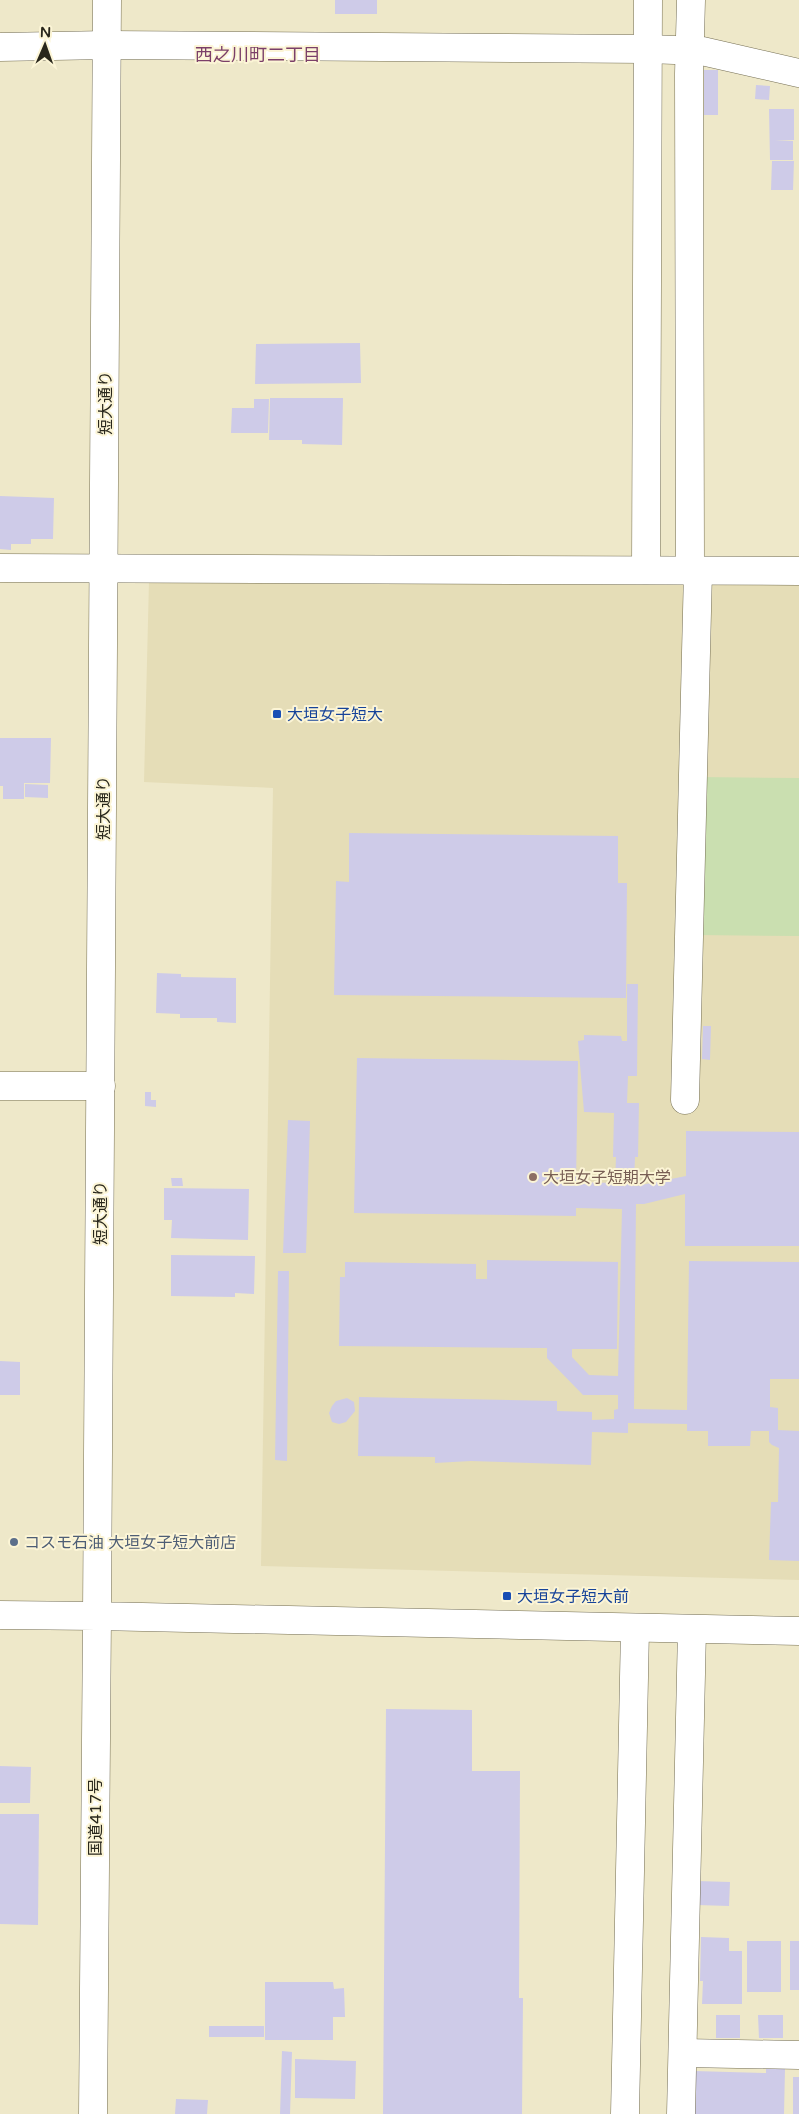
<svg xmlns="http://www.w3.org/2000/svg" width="799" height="2114" font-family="'Varela Round','Noto Sans JP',sans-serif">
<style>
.built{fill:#e5ddb7}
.green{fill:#cadfb0}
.building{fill:#cecbe8}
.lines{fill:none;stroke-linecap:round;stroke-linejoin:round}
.minor-casing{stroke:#746e53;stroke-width:29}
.tertiary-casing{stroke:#746e53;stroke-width:29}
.trunk-casing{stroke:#746e53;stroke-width:29}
.minor{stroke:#fff;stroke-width:28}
.tertiary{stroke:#fff;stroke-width:28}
.trunk{stroke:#fff;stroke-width:28}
.transit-dot{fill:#1a4fb4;stroke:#fcf5d6;stroke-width:2}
.education-dot{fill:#8d6e63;stroke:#fcf5d6;stroke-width:2}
.service-dot{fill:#5c6f8a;stroke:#fcf5d6;stroke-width:2}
.labels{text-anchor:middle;stroke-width:4;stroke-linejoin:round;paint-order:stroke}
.street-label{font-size:16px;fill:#29271c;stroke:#fcf5d6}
.transit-label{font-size:16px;fill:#164399;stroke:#fcf5d6;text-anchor:start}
.education-label{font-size:16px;fill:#785e54;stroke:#fcf5d6;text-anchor:start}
.service-label{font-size:16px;fill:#4e5e75;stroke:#fcf5d6;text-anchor:start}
.neighbourhood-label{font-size:18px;fill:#7b3f69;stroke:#fcf5d6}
</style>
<rect width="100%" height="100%" fill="#eee8c9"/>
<path class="built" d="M149,581L799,583V1580L261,1566L273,788L144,782Z"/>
<path class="green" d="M698,777L799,778V936L696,935Z"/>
<g class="building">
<rect x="335" y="0" width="42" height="14"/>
<rect x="704" y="70" width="14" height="45"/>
<path d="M756,85L770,86L769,100L755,99Z"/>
<path d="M769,109H794V140H775L793,141V160H770Z"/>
<path d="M772,161H794L793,190H771Z"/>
<path d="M360,343L361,383L255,384L256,344Z"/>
<path d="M270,398H343L342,445L302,444V440H269Z"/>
<path d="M254,399H269L268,433H231L232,408H254Z"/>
<path d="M0,496L54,498L53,539H31V544H11V550L0,549Z"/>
<path d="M0,738H51L50,783H24V799H3V786H0Z"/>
<path d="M25,784L48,785V798L25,797Z"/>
<path d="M349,833L618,836V883H627L626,998L334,995L336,881L349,882Z"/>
<path d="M157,973L181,974V977L236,978V1023L217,1022V1018H180V1014L156,1013Z"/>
<path d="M627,984H638L637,1076H628L627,1103H639L638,1157H635L634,1183H636V1186L686,1176V1131L799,1132V1246H685V1194L644,1204H636L634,1409L687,1410L689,1261L799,1262V1379H770V1407L778,1408V1430L799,1431V1561L769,1560L771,1502H778L779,1448L772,1445L769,1442V1431H751L750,1446H708V1431H687V1424L628,1423V1433L592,1432L591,1465L471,1461L435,1463V1457L358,1456L359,1397L557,1401V1411L592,1412V1420L614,1419V1410L618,1409V1395H583L547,1358V1348L339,1346L340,1277H345V1262L476,1264V1279H487V1260L618,1262L617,1349H572V1357L589,1375L618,1376L622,1209L576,1208V1216L354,1213L357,1058L578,1061L576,1182L615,1183L616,1157H613L614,1113L584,1112L578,1041L584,1040V1035L621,1036L622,1041H627Z"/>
<path d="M703,1026H711L710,1060L702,1059Z"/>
<path d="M145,1092H151V1100H156V1107L145,1106Z"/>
<path d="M288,1120L310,1121L306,1253H283Z"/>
<path d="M171,1178H182L183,1186H172Z"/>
<path d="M164,1188L249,1189L248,1240L171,1238L172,1220H164Z"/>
<path d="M171,1255L255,1256L254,1294L235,1293V1297L171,1296Z"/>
<path d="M278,1271H289L287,1461L275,1460Z"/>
<path d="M0,1361L20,1362V1395H0Z"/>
<path d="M347,1398L354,1402L355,1411L346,1422L339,1424L332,1422L329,1413L332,1406L336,1401Z"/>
<path d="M386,1709L472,1710V1771H520L519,1998H523L522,2114H383Z"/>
<path d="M0,1766L31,1767L30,1803H0Z"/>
<path d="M0,1814H39L38,1925L0,1924Z"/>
<path d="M697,1881L730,1882L729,1906L697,1905Z"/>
<path d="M701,1937L729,1938V1951H742V2004H702L703,1981H700Z"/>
<rect x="747" y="1941" width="34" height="51"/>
<rect x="790" y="1941" width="9" height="49"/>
<path d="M265,1982H333L334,1989L344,1988L345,2017H333V2040H265Z"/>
<rect x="716" y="2015" width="24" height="23"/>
<path d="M758,2015H783V2038H759Z"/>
<rect x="209" y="2026" width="55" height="11"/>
<path d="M282,2051L292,2052L290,2114H280Z"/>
<path d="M295,2059L356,2061L355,2099L295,2098Z"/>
<path d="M766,2069H785L784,2114H693L694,2071L766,2073Z"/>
<rect x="793" y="2077" width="6" height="37"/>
<path d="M176,2099L208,2100L207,2114H175Z"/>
</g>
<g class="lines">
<g class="minor-casing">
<g id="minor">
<path d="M0,47L107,45L647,49L702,51L799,73"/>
<path d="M0,568L799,571"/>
<path d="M646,570L648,0"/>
<path d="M690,570L689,74L691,0"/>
<path d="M0,1086H101"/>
<path d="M685,1100L698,571"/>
<path d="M683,2053L799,2055"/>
<path d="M625,2114L635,1629"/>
<path d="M681,2114L692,1630"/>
</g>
</g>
<g class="tertiary-casing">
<path id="tertiary" d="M107,0L97,1616L799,1631"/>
</g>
<g class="trunk-casing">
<path id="trunk" d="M0,1615L97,1616L93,2114"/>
</g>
<use href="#minor" class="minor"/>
<use href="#tertiary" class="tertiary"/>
<use href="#trunk" class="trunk"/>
</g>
<g class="transit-dot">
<rect x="272" y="709" width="10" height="10" rx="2.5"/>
<rect x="502" y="1591" width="10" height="10" rx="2.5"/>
</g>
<circle class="education-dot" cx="533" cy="1177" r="5"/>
<circle class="service-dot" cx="14" cy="1542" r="5"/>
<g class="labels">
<g class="street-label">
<text transform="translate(105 403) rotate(-90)" y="6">短大通り</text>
<text transform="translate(103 808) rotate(-90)" y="6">短大通り</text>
<text transform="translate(100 1213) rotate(-90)" y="6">短大通り</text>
<text transform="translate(95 1817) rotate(-90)" y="6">国道417号</text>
</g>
<g class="transit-label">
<text x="287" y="720">大垣女子短大</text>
<text x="517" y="1602">大垣女子短大前</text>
</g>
<g class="education-label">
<text x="543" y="1183">大垣女子短期大学</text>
</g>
<g class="service-label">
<text x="24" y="1548">コスモ石油 大垣女子短大前店</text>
</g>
<g class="neighbourhood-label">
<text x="258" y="61">西之川町二丁目</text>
</g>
</g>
<g transform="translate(45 45) rotate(2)" stroke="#fcf5d6" stroke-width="4" paint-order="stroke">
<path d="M0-4L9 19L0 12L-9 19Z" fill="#29271c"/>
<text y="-8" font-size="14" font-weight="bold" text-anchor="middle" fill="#29271c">N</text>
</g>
</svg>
